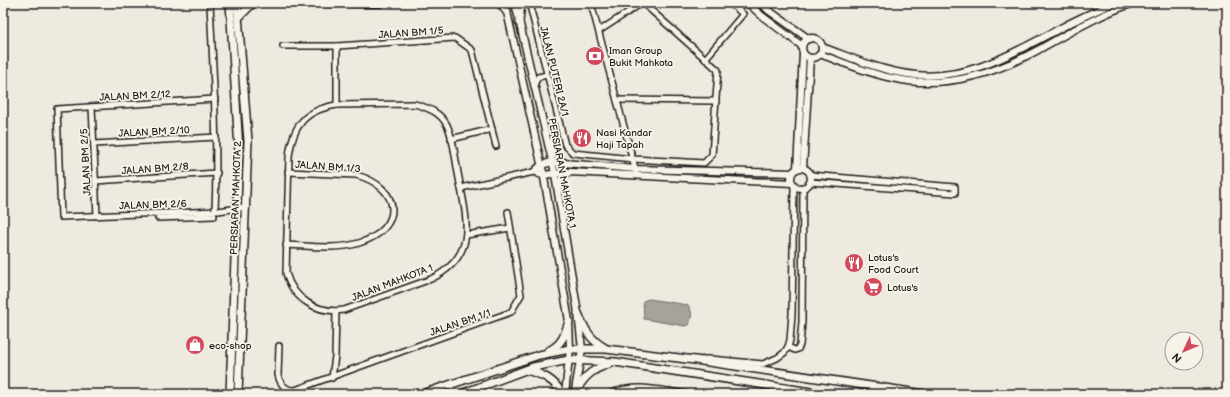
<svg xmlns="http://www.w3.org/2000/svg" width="1230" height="397" font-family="'Balsamiq Sans',sans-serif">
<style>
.water{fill:#a6a39d;stroke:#6f6d69}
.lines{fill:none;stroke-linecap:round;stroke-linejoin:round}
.minor-casing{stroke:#1c1c1c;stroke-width:8}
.tertiary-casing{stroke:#1c1c1c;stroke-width:9}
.secondary-casing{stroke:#1c1c1c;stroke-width:10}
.minor{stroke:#f7f3e8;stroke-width:5}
.tertiary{stroke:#f7f3e8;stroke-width:6}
.secondary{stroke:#f7f3e8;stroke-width:7}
.rail-casing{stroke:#1c1c1c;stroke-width:3}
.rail{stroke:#f7f3e8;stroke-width:1.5;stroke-dasharray:4.5;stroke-linecap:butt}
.labels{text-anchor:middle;stroke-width:3.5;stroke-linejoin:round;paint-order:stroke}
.street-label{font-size:10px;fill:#1c1c1c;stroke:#f7f3e8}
.poi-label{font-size:10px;fill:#1c1c1c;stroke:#f7f3e8;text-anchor:start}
</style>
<rect width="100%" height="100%" fill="#eeeae0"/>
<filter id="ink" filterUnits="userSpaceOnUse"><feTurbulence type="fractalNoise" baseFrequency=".025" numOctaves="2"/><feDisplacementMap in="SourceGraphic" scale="8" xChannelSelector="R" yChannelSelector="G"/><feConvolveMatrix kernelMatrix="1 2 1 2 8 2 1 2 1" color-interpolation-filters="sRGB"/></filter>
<g filter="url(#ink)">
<path class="water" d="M649,299L688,305C693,312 692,317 689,325L685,326L644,319L643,301Z"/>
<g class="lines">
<g class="minor-casing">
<g id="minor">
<path d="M210,3C213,72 218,141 215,211"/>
<path d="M535,3L531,10L565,145L573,153L633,159L704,163L712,155L718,70L643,3"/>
<path d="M591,3L636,172"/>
<path d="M599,31L642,3"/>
<path d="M283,46H337L455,38L472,50L496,146"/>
<path d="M705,59L743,14L730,3"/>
<path d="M534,85L538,77L547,75"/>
<path d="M215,99L57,109L61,217L218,211L246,207"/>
<path d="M617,100L716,101"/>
<path d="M415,104C428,108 440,112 447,125C454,139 455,158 458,173C466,217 480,255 431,279L344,310C317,314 293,299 286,273L289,156C293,125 305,110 337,105Z"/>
<path d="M337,105V46"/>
<path d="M92,107L97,216"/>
<path d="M451,139L492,129"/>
<path d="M94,144L216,137"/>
<path d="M95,181L217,173"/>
<path d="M810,182L955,193V187L810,175"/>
<path d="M461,188L534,172"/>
<path d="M158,218L214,216"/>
<path d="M466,235L510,228"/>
<path d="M286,245C309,246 337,250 359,243C405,229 402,187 356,175L288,172"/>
<path d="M279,346L278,375C280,384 285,390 295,390L511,312L521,295L508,212"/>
<path d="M788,347L795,350L798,349L800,345L802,322L803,187"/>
<path d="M704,359H710L763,364L777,358L784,353L788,347L790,340L792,314L794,185"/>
<path d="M332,378L335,356L336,311"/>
<path d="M610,394C633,382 662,391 687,394"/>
</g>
</g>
<g class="tertiary-casing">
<g id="tertiary">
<path d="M505,3L543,172L569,321L570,349L565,394"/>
<path d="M515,3L554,169L578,313L582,349L575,390"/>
<path d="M748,3L762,16L802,46"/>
<path d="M761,3L768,10L809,39"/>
<circle cx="812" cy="48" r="10"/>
<path d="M822,47C850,57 878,70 908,74C964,83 1012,54 1059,29C1077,19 1095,11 1114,3"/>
<path d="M820,54C844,63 867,73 892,78C943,90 994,74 1038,50C1070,32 1100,14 1134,3"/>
<path d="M550,142L558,157L565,164"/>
<path d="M803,168L810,58"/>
<circle cx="801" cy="178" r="10"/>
<path d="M797,169L803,53"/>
<path d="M534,172L541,165L552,162L636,169L792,173"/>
<path d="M539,174L543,175L571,172L665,177L792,183"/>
<path d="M559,190L562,178L569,172"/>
</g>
</g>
<g class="secondary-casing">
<g id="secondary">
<path d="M237,3L248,141L238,394"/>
<path d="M324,3H380"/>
<path d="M500,3L507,12"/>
<path d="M238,18L253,3"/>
<path d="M519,22L521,3"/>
<path d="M578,313C584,328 590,340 605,348"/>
<path d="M548,351C562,345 565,335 569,321"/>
<path d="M526,370C542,374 554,379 562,394"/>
<path d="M230,394L239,150L230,3"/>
<path d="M422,394L539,355L570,349H606L695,360L925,394"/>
<path d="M461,394L533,367L569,360L615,362L824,394"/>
<path d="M575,394C582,378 592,369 609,364"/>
</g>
</g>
<use href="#minor" class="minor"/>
<use href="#tertiary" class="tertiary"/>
<use href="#secondary" class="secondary"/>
<g class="rail-casing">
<path id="rail" d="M3,367L4,394"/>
</g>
<use href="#rail" class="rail"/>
</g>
</g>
<defs>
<g id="bank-disc" transform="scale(1)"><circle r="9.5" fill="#d1495b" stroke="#f7f3e8"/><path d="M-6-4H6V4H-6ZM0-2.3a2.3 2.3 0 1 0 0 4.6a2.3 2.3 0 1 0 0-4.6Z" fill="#fff"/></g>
<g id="restaurant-disc" transform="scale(1)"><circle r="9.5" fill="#d1495b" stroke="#f7f3e8"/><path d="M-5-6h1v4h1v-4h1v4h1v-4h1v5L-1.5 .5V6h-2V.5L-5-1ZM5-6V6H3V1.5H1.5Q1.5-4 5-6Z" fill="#fff"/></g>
<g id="supermarket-disc" transform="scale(1)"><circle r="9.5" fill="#d1495b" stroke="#f7f3e8"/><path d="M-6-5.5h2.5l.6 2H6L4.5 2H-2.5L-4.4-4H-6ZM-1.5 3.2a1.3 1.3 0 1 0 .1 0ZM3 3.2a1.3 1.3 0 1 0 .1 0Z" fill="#fff"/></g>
<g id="shop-disc" transform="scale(1)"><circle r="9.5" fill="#d1495b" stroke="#f7f3e8"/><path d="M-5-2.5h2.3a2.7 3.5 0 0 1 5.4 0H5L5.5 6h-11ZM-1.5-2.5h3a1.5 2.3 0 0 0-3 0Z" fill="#fff"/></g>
</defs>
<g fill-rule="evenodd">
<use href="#bank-disc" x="595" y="56"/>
<use href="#restaurant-disc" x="582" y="138"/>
<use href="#restaurant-disc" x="854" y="263"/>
<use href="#supermarket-disc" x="873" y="287"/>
<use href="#shop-disc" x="195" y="345"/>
</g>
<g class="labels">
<g class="street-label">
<text transform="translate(411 32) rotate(-4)" y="4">JALAN BM 1/5</text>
<text transform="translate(555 71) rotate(76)" y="4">JALAN PUTERI 2A/1</text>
<text transform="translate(135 95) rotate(-3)" y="4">JALAN BM 2/12</text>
<text transform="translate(154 131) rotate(-3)" y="4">JALAN BM 2/10</text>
<text transform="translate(85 162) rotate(-93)" y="4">JALAN BM 2/5</text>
<text transform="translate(328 166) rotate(4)" y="4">JALAN BM 1/3</text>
<text transform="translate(155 168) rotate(-4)" y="4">JALAN BM 2/8</text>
<text transform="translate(563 173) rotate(79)" y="4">PERSIARAN MAHKOTA 1</text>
<text transform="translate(235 198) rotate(-88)" y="4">PERSIARAN MAHKOTA 2</text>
<text transform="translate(153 204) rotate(-2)" y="4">JALAN BM 2/6</text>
<text transform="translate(392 282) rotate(-21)" y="4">JALAN MAHKOTA 1</text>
<text transform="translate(460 322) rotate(-19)" y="4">JALAN BM 1/1</text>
</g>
<g class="poi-label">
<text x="609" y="54">Iman Group<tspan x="609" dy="12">Bukit Mahkota</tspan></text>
<text x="596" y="136">Nasi Kandar<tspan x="596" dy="12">Haji Tapah</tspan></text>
<text x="868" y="261">Lotus's<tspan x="868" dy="12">Food Court</tspan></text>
<text x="887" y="291">Lotus's</text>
<text x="209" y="349">eco-shop</text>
</g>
</g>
<rect width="1230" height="397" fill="none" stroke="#f7f3e8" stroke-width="16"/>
<rect x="8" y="8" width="1214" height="381" fill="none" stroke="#1c1c1c" stroke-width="1.5" filter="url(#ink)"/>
<g transform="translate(1184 351) rotate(226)"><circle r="19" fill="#f7f3e8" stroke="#9f9d96"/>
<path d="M0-3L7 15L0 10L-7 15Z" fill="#d1495b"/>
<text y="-6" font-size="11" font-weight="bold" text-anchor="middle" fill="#1c1c1c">N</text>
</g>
</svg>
